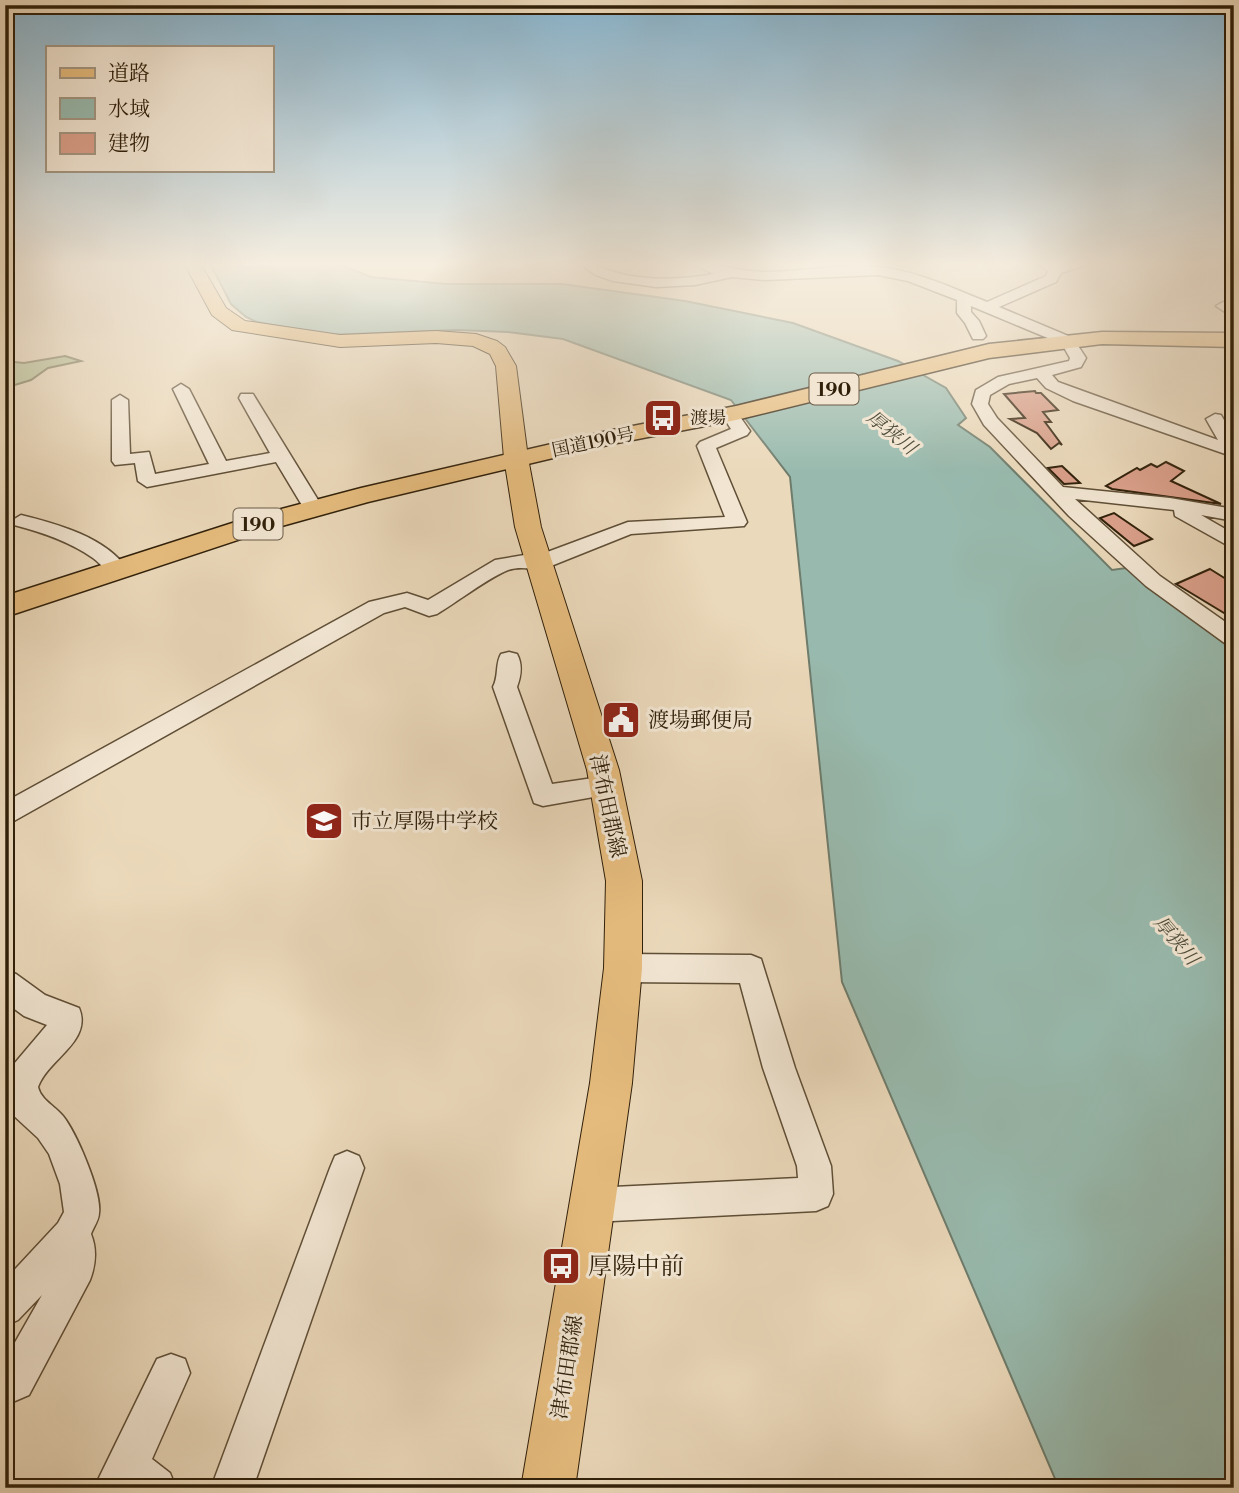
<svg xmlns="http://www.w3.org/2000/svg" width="1239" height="1493" font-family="'Libre Bodoni','Noto Serif JP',serif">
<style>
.green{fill:#b3c093;stroke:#72704e;stroke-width:2}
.water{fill:#98baae;stroke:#6e7c6c;stroke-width:2}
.building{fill:#dba08b;stroke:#30200a;stroke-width:2}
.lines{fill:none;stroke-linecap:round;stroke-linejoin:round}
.minor-casing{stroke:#5f4e36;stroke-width:3}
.major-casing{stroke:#30200a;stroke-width:2}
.highway-casing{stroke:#30200a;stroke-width:3}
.minor{fill:#f2e6d3;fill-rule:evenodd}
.major{fill:#e6bc7e;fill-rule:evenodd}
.highway{fill:#e6bc7e;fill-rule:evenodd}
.labels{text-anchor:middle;stroke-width:6;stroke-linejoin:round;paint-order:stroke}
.far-poi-label{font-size:18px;fill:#30200a;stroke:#f2e6d3;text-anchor:start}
.far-street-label{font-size:18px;fill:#30200a;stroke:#f2e6d3}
.shield{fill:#f2e6d3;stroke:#6a5b46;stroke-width:2}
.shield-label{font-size:19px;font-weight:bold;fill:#30200a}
.far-water-label{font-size:19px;font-style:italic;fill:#4f4e3b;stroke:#f2e6d3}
.poi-label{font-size:21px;fill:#30200a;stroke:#f2e6d3;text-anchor:start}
.street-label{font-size:21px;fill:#30200a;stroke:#f2e6d3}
.near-poi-label{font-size:24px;fill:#30200a;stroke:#f2e6d3;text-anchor:start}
</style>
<rect width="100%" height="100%" fill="#ebd9bb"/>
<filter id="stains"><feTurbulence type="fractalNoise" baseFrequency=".00286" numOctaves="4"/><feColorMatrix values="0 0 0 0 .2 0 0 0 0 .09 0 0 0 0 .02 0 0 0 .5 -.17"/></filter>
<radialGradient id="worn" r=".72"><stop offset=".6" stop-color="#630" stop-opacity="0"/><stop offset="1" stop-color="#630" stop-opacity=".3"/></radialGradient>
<path class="green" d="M65,356L81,361L48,368L31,380L5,388V361L24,363Z"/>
<path class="water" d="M210,263H337L371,277L446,284H562L685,301L793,323L898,361L946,388L966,418L958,425L990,447L1112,570L1126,568L1229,647L1234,654V1488H1059L842,982L790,477L731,400L563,339L508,332L457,330L327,335L257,322L246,317L231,304Z"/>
<g class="building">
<path d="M1035,391L1036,393H1041L1058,410L1043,412L1051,422H1045L1062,445L1059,443L1051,449L1037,433L1010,419L1025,418L1004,394Z"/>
<path d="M1166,462L1184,471L1171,481L1221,504L1112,489L1106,486L1137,468L1140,470L1151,464L1157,467Z"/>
<path d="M1062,466L1080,483L1064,484L1048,468Z"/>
<path d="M1114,513L1152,539L1134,546L1100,518Z"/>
<path d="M1210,569L1234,584V619L1176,584Z"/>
</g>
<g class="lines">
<g class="minor-casing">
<g id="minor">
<path d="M578,263C596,262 608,272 626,275C655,281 685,279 714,274L691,263C717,263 740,272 766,272C804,272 841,263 879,267C917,271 952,288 987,302L1046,276L1048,271L1036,263L1057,265L1085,263L1083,266L1061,273L1056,282L999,307L1073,338L1086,358L1081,367L1052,375L1058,382L1218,440L1206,419L1215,414L1221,415L1234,437V457L1073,401L1046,388L1037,378L1009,384L990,395L988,404L997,418L1063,487L1170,498L1234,509V521L1201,515L1234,534V549L1175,516L1174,510L1075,499L1160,576L1234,628V647L1226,644L1146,586L1069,516L984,425L972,404L976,390L998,377L1069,361L1070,358L1062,344L971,306V312L979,321L986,336L983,339H973L965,323L957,313V300L908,281L878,275L765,280L732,277L695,285L656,287L613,281L596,275Z"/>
<path d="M1223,302L1234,307V318L1216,306Z"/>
<path d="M181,384L189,389L226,461L270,453L239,398L241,394H253L323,508L320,512H306L276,462L147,487L138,481L135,463L115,465L112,461V400L120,395L128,400L130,454L149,452L155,474L209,464L173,389Z"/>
<path d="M730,410L736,411L750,431L747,435L716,448L747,522L744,526L631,534L546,568C534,571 523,565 508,570C488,578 457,602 437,614L429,616L405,607L384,613L5,826V802L369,602L407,593L428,600L495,560L536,553L542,554L628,522L725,517L697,446L700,442L731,429L722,415Z"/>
<path d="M21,515C57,524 106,537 128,570L125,575C110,579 104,566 93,558C69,541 41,532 14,525L11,521Z"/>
<path d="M509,652L517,654C523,665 521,676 517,687L552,784L607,776L616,779L620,786L616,793L543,806L534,803L493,687C499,676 495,664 501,654Z"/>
<path d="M623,954L751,955L761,959L795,1068L831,1166L833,1194L828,1206L816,1211L592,1222L580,1217L575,1205L580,1193L592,1188L798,1178L797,1166L763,1068L740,983L623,982L613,978L608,968L613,958Z"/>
<path d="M5,970L16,974L45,995L79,1008C93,1041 48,1059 38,1087C41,1100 55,1106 63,1116C76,1132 102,1192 99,1213C99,1220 93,1228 91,1234C97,1249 96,1264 90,1280L29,1395L15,1401L5,1396V1360L42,1295L18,1320L5,1326V1280L58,1223L64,1212L60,1184L49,1154L38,1138L13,1115L6,1087L14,1064L47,1025L24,1016L5,1002Z"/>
<path d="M347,1151L359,1156L364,1168L253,1488H211L330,1168L335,1156Z"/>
<path d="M171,1354L185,1359L190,1373L152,1459L170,1473L176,1488H94L157,1359Z"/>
</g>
</g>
<g class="major-casing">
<path id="major" d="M184,263H200L226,308L245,321L340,335L436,331L476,334L497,341L505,347L516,366L528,458L541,527L619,770L642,881V968L632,1083L575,1488H521L590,1083L604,968L606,881L587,770L515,527L504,458L496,366L490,354L473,346L436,343L340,347L232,330L212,315Z"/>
</g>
<g class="highway-casing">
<path id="highway" d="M1102,332L1234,333V347L1102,344L989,358L736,420L612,444L368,502L271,529L5,617V596L251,517L361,488L612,430L736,406L989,344Z"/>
</g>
<use href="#minor" class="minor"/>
<use href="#major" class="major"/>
<use href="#highway" class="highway"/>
</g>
<linearGradient id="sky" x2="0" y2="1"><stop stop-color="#88b6d1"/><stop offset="0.56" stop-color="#f6eee0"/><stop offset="1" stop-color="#f6eee0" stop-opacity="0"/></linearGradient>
<rect width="1239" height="472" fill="url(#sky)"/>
<defs>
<g id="bus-square" transform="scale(2.0125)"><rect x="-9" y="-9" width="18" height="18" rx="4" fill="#8f2418" stroke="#f2e6d3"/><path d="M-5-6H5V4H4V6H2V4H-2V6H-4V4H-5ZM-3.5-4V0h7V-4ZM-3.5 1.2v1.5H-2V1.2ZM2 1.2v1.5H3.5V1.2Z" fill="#fff"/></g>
<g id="civic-square" transform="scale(2.0125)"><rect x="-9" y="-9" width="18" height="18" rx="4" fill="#8f2418" stroke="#f2e6d3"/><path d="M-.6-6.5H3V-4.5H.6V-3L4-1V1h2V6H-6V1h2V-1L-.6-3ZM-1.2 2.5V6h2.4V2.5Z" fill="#fff"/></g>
<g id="school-square" transform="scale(2.0125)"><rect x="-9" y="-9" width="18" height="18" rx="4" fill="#8f2418" stroke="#f2e6d3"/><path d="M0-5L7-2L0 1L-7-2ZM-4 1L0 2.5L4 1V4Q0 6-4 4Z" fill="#fff"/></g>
</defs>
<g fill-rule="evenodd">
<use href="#bus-square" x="663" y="418"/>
<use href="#civic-square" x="621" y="720"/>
<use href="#school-square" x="324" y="821"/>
<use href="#bus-square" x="561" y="1266"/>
</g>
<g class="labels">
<g class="far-poi-label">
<text x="690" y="424">渡場</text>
</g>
<g class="far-street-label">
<text transform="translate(593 442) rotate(-12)" y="6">国道190号</text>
</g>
<g class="shield">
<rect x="809.5" y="373.5" width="49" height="31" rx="5"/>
<rect x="233.5" y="508.5" width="49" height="31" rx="5"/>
</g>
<g class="shield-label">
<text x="834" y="396">190</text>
<text x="258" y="531">190</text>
</g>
<g class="far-water-label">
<text transform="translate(892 432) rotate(39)" y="7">厚狭川</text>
<text transform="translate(1177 940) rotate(50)" y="7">厚狭川</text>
</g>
<g class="poi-label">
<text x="648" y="727">渡場郵便局</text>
<text x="351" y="828">市立厚陽中学校</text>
</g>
<g class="street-label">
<text transform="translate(608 806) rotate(78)" y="7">津布田郡線</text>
<text transform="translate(567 1367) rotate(-81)" y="7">津布田郡線</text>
</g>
<g class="near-poi-label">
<text x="588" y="1274">厚陽中前</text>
</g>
</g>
<rect width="1239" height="1493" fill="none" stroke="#ebd9bb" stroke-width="28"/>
<rect x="7" y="7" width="1225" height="1479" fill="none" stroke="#30200a" stroke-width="3.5"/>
<rect x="14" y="14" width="1211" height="1465" fill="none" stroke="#30200a" stroke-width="2"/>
<rect x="46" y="46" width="228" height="126" fill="#f2e6d3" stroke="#a49783" stroke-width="2"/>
<rect x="60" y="68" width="35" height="10" fill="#e6bc7e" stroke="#a49783" stroke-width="2"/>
<text x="108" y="80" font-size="21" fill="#30200a">道路</text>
<rect x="60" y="98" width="35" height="21" fill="#98baae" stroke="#a49783" stroke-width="2"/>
<text x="108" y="116" font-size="21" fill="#30200a">水域</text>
<rect x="60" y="133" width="35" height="21" fill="#dba08b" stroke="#a49783" stroke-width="2"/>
<text x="108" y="150" font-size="21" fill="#30200a">建物</text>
<rect width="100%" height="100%" filter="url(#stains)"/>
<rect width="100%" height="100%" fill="url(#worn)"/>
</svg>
